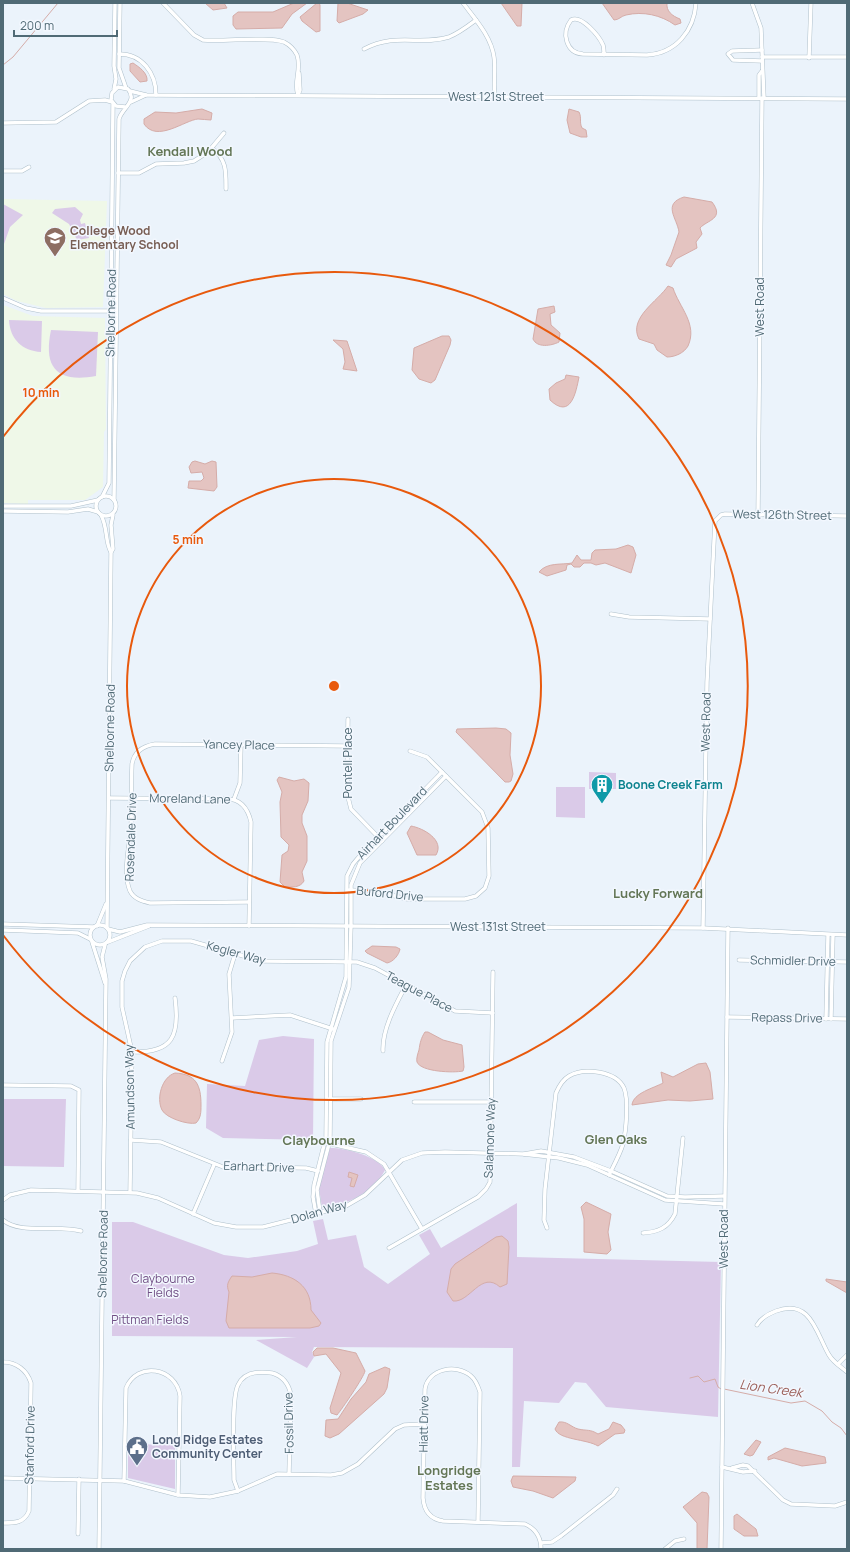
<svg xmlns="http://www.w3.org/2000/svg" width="850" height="1552" font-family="Manrope,sans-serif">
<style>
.education{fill:#eff8e8}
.green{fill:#dacae8}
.water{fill:#e4c4c1;stroke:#d5aca8}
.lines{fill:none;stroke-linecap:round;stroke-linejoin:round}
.stream{stroke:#d5aca8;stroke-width:1}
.minor-casing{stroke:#afc0cb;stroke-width:4.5}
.minor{stroke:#fff;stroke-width:3.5}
.ring{fill:none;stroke:#e8590c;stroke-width:2}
.labels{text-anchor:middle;stroke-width:3;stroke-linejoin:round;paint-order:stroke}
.street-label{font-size:12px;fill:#506a75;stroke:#f2f7fe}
.education-label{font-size:12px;font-weight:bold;fill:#785e54;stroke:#f2f7fe;text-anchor:start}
.culture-label{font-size:12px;font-weight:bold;fill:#0d838f;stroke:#f2f7fe;text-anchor:start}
.park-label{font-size:12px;fill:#714f85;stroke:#f2f7fe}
.service-label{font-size:12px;font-weight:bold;fill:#4e5e75;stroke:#f2f7fe;text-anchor:start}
.neighbourhood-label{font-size:13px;font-weight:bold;fill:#637656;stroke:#f2f7fe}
.water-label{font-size:13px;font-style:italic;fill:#9a5c55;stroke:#f2f7fe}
.centre{fill:#e8590c;stroke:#f2f7fe;stroke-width:2}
.ring-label{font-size:12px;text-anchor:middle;font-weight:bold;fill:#e8590c;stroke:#f2f7fe;stroke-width:3;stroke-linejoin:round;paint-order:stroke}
</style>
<rect width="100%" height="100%" fill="#ebf3fb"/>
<g class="education">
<path d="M3,199L107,201L103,307L46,308L17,301L3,294Z"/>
<path d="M3,305L33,316L105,318L106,429L104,432L103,487L85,500H28V504L3,503Z"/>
</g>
<g class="green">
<path d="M3,204L23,215L10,227L4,244Z"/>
<path d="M75,207L83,214L80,220L81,224L85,223L89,238L77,240L69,224L52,213L55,209Z"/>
<path d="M9,320L42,321L41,352C22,351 10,339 9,320Z"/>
<path d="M51,330L98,332L96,376C57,383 43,368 51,330Z"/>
<path d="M589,772L616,773V789H589Z"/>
<path d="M556,787H585V818L556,817Z"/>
<path d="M283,1036L314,1039L313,1140L223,1138L206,1128L207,1084L245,1086L259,1040Z"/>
<path d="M3,1099H66L64,1167L3,1166Z"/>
<path d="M330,1148C345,1148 378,1156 385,1170C374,1192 347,1204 325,1209L322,1208L319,1188Z"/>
<path d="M517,1203V1257L721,1262L718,1417L606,1407L586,1383L575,1382L559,1403L524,1401L520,1467H512L513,1348L314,1347L312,1352L314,1357L307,1368L256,1340L297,1337L112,1336V1222H133L224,1255L248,1258L297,1251L318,1244L313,1221L323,1219L328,1240L356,1235L364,1267L388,1284L430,1254L419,1235L430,1229L441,1248Z"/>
<path d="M128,1444L175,1445V1489L128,1478Z"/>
</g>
<g class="water">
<path d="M205,3H224L227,8L213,10Z"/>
<path d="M294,3H307L292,14L282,28L236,29L233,25V16L238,12H273Z"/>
<path d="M317,3H319L320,5V31L316,32L302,21L300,17Z"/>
<path d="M338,3H347L368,10L363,14L339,23L337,21Z"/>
<path d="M501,3H522L521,26H517Z"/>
<path d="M602,3H667C666,11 672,16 680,19L681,23L675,25C661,15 643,11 626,15C621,16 619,20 614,20Z"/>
<path d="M133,63C139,67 148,73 147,81L140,82L130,71V64Z"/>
<path d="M202,109L212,113L211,120C207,120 202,119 198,119C185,120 157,143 144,124V119L155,112L176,113Z"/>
<path d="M569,109L579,112C582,118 579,122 582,128L586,130L587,137H581L570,133L567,120Z"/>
<path d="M684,197L712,202C725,219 707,220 700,228L702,234L696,242L697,248L676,259L671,267L666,265L671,255L679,232C677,218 662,204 684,197Z"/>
<path d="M668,286L673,288C679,307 698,324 688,346C684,353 675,357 667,357L657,350L654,344L639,339C628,318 658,301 668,286Z"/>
<path d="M554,306L555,312L550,314L551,325L560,333L559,342C551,346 537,348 533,339L538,309Z"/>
<path d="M442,336H449L451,340L450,345L435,380L431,383L419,379L412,370L414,348Z"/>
<path d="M333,340L347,341L357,371L343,369L345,362L343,349Z"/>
<path d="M566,375L579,377C576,392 571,420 550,400L549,389L556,383L565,379Z"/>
<path d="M195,461L205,464L212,461L216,462L217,487L214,491L188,488L189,481H201L204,478L202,472L191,473L189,467L192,462Z"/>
<path d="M628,545L633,547L636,555L631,573L605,563L596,565L591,563H584L580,567H574L571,564L567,565L566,570L547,576L539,572C547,562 562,565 572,563L577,555L581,560H591L592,553L595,550L616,549Z"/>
<path d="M496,728L506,729L511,733L510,755L513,774L511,781L509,782H505L456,732L457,729Z"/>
<path d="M279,777L294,781L304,779L309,783L308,801L302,815V823L307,836V861L302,872L304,881C300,888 292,887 285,887L280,882L282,855L288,851L289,845L281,837L280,802L282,792L277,780Z"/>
<path d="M411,826C423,828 445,840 436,855H417L407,833Z"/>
<path d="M372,946L396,947L400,949C399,955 393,962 387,963L367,953L365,951Z"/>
<path d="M425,1032H428L443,1040L462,1045L464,1067L463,1071C454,1073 421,1072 417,1062C416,1059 418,1053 419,1050C420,1043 421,1038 425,1032Z"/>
<path d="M706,1063L710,1072L713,1099L690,1101L668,1100L632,1105C633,1093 654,1088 663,1083L661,1072L673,1077L698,1064Z"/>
<path d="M175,1073C196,1074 201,1085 201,1105C201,1112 201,1118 196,1123C188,1125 166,1118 162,1110C156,1098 162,1077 175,1073Z"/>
<path d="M349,1172L358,1175L354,1187L350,1186L352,1178L348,1177Z"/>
<path d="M586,1202L611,1214L608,1232L611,1250L607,1254L584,1252V1219L581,1207Z"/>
<path d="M502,1236L508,1241L509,1247L507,1284L500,1287C481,1270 470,1303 453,1301L447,1292L451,1269L455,1264L496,1237Z"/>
<path d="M272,1273C294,1275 311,1286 311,1310L321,1323L319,1326L310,1328H229L226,1321L229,1292C226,1285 228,1282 232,1276L252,1277Z"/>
<path d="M826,1279L847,1282V1293L826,1281Z"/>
<path d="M317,1348H333L356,1353L365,1371C364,1377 342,1409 337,1415L331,1413L330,1408L341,1373L326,1354L314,1356L313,1352Z"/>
<path d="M385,1367L390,1369L387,1388L384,1394L339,1434L330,1438L325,1436L326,1420L338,1419L351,1399L366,1382L369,1374Z"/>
<path d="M559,1422C567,1421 571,1427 578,1429C587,1431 590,1429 598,1434L609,1429L613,1422L621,1425L625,1430L624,1433L615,1434L598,1446C587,1439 559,1440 555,1429Z"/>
<path d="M756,1440L761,1442L753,1455L750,1456L744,1454Z"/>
<path d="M785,1448L825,1457L826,1463L802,1466L774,1458L768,1460V1457Z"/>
<path d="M513,1476L576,1477L575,1481L553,1498L533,1491L513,1487L511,1481Z"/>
<path d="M702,1492L707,1493L709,1497L707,1549H697V1523L683,1507Z"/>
<path d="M737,1514L756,1529L758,1536H744L734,1529V1516Z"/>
</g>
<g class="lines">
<g class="stream">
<path d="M3,65L13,57L58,3"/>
<path d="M690,1378L698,1376L704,1382L715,1379L718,1387L721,1389"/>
<path d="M724,1389L791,1403L805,1401L822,1411L832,1422L841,1428L847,1436"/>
</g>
<g class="minor-casing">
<g id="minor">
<path d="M120,3L119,68L126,88"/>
<path d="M163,3L194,35L203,40C224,42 268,36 284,42C290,45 294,49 297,55C302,69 293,82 298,95"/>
<path d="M463,3C475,19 491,36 494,57C496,70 493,84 495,97"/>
<path d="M752,3L761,28L764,98"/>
<path d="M364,49C396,32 420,46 449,37C459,33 468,26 476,20"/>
<path d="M119,54C142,54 156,73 156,95"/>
<path d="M604,55C604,52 604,48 603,45C599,36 581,14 571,20C561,33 566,53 583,54L647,55C676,53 694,31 696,3"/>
<path d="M762,57H847"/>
<path d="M809,58L811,3"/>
<path d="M762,61L733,60L728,54L732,51L762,50"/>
<path d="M114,89L116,79L114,66L115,3"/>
<path d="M130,91L146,95L847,99"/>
<path d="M298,95L300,90L299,73"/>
<path d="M759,98V75L762,71"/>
<path d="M131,102L146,95"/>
<path d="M3,123L56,122L89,101L105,100L112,102"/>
<path d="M212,148C227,160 226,172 226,189"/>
<path d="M3,171H22L29,167"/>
<path d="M118,173H139L156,164L184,163L194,161L208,152L224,133"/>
<path d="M3,298L26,308L41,311H113"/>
<circle cx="106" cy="506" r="10"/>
<path d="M102,497L109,483L113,104"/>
<path d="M114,500L119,119C122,108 138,101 128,89L118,87L112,93L111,100L116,106L125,107"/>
<path d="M3,506H71L98,500"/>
<path d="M3,511L68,512L88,509L98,512"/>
<path d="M101,515C108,528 105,543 111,552L107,927"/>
<path d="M758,515L762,98"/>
<path d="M111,552L113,549L111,525L113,515"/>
<path d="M611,614L629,617L710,619"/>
<path d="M348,719L347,793L351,809L382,841"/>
<path d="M109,798L227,799C241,799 248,809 251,822L249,926"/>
<path d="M234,799L240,783L241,745"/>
<path d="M349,890L374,891L407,899H465L476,896L485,888L489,876L488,828L482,812L427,757L410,751"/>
<path d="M249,902L150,903C142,901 134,899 130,891C122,872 130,846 131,826C132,806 131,785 132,764C134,752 143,746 155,744L347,746"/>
<path d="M3,924L94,927"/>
<circle cx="100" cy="935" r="10"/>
<path d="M97,926L106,904"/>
<path d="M703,928L707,682L715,521L721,515L725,514L847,516"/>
<path d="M108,929L120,932L147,925L703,928L847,935"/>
<path d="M3,930L78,933L90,939"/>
<path d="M92,942L105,983"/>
<path d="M108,942L149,926"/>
<path d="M739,960L847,962"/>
<path d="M727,1017L847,1019"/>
<path d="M232,1018L290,1015L333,1029"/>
<path d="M826,1019L828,935"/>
<path d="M831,1019L833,935"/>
<path d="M383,1051C382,1029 396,1004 406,985"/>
<path d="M132,1052C173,1053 180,1036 175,998"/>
<path d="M222,1061L232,1032L229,974L235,954"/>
<path d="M3,1085L71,1086L79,1090L78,1190"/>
<path d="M329,1099H361"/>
<path d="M414,1102H492"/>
<path d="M131,1140L161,1142L223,1167L306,1168L318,1171"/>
<path d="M327,1143L366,1152L384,1164L422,1229"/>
<path d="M524,1154L541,1151L574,1157L611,1171L667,1196L685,1197L724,1196"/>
<path d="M130,1192L132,1052L122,1007V981L125,971L130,961L145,947L162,941H191L261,961L357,962L375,968L455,1011L493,1013"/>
<path d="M3,1200L10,1195L31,1190L137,1193L158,1198L214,1223L236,1227H263L346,1206L365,1195L402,1160L422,1153L445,1152L523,1154L559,1158L587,1165L665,1200L724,1204"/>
<path d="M320,1212L317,1190L330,1140L331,1041L349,987L351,926V885L360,863L446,776"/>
<path d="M193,1214L214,1165"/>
<path d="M316,1214L313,1197L314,1185L326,1137L327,1042L346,977L347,876L353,864L358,858L442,772"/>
<path d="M3,1220C20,1235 59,1224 81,1231"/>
<path d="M547,1228L544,1220L545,1189L556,1093C559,1086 562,1080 569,1076C584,1067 616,1071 624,1088C629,1100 626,1131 623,1144C620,1154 614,1165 609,1175"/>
<path d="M643,1233C658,1232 668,1228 675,1214L683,1138"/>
<path d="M389,1248L478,1197L486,1189L490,1182L493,972"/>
<path d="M757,1325C761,1318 768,1314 776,1311C811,1298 816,1333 829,1355C833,1362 841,1367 847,1372"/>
<path d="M3,1362C16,1362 27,1370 31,1383L29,1511C24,1523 15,1523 3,1523"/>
<path d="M838,1364L847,1355"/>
<path d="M722,1467L743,1472L755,1471"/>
<path d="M732,1468L743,1465L748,1466L783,1500L791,1504L835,1506L847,1502"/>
<path d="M3,1478L124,1481L178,1495L210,1497L238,1491L277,1474L331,1475L342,1473L358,1464L395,1429L404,1425L424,1424"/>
<path d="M124,1481L126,1388C137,1361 176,1367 180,1396L178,1495"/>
<path d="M238,1491L234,1480C234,1462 231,1398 238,1385C244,1372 259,1371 272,1373C283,1376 289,1385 291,1395L289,1474"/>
<path d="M478,1522L480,1392C478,1386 476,1380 471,1376C456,1363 428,1369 425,1389L423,1498C424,1511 430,1519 443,1521L525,1524C536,1529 541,1537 541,1549"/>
<path d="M78,1534L79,1479"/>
<path d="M541,1543L552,1542L561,1536L613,1495L617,1489"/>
<path d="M99,1549L106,979L102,957L105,945"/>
<path d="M665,1549L675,1541L684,1539"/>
<path d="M721,1549L728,928"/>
</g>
</g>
<use href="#minor" class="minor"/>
</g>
<g class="ring">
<circle cx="334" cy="686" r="207"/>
<path d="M3 437A414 414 0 1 1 3 935"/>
</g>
<defs>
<g id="school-pin" transform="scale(1.15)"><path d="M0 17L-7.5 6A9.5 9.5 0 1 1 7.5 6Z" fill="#8d6e63" stroke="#f2f7fe"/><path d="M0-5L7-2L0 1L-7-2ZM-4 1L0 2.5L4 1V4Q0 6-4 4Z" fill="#fff"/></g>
<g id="building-pin" transform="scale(1.15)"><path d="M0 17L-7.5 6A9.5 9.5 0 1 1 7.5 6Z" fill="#0f9aa8" stroke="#f2f7fe"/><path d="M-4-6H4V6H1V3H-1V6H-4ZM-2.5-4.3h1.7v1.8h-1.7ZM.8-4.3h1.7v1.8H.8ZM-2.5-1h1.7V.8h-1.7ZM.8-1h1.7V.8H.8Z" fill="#fff"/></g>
<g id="civic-pin" transform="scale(1.15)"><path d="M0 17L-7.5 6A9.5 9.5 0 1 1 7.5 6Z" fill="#5c6f8a" stroke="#f2f7fe"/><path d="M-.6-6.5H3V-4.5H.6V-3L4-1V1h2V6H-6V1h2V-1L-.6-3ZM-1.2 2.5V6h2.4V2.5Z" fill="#fff"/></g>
</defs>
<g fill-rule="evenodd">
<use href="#school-pin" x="55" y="238"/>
<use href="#building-pin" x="602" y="785"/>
<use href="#civic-pin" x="137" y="1447"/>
</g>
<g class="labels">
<g class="street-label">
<text x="496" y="101">West 121st Street</text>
<text transform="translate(760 307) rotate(-90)" y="4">West Road</text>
<text transform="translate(111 313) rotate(-89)" y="4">Shelborne Road</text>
<text transform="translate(782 515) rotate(1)" y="4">West 126th Street</text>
<text transform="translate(706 722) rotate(-89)" y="4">West Road</text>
<text transform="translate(110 728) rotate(-89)" y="4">Shelborne Road</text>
<text transform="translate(239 745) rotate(1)" y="4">Yancey Place</text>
<text transform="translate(348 763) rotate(-90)" y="4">Pontell Place</text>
<text transform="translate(190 799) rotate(1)" y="4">Moreland Lane</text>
<text transform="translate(392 823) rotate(-46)" y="4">Airhart Boulevard</text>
<text transform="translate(131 837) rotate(-88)" y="4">Rosendale Drive</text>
<text transform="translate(390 894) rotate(6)" y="4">Buford Drive</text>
<text x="498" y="931">West 131st Street</text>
<text transform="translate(236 953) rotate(15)" y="4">Kegler Way</text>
<text transform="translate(793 961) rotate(1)" y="4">Schmidler Drive</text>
<text transform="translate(419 992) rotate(28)" y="4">Teague Place</text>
<text transform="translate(787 1018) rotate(1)" y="4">Repass Drive</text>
<text transform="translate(130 1087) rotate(-91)" y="4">Amundson Way</text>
<text transform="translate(490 1138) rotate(-88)" y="4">Salamone Way</text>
<text transform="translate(259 1167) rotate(2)" y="4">Earhart Drive</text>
<text transform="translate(319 1212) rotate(-16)" y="4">Dolan Way</text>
<text transform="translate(724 1239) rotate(-90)" y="4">West Road</text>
<text transform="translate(103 1254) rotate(-89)" y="4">Shelborne Road</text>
<text transform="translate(289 1423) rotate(-91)" y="4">Fossil Drive</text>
<text transform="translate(424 1424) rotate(-89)" y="4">Hiatt Drive</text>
<text transform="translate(30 1445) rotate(-89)" y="4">Stanford Drive</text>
</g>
<g class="education-label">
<text x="70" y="235">College Wood<tspan x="70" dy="14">Elementary School</tspan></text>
</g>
<g class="culture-label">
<text x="618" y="789">Boone Creek Farm</text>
</g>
<g class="park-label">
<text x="163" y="1283">Claybourne<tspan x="163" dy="14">Fields</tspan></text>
<text x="150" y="1324">Pittman Fields</text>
</g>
<g class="service-label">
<text x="152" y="1444">Long Ridge Estates<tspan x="152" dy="14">Community Center</tspan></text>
</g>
<g class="neighbourhood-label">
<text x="190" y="156">Kendall Wood</text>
<text x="658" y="898">Lucky Forward</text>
<text x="616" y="1144">Glen Oaks</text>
<text x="319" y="1145">Claybourne</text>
<text x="449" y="1475">Longridge<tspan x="449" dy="15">Estates</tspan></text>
</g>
<g class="water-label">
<text transform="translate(771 1388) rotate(8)" y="5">Lion Creek</text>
</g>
</g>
<circle cx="334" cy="686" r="6" class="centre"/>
<g class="ring-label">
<text x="41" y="397">10 min</text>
<text x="188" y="544">5 min</text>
</g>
<rect width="850" height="1552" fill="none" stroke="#506a75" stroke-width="8"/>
<path d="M14 30v6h103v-6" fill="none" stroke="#506a75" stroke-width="2"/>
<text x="20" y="30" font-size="12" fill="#506a75" stroke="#f2f7fe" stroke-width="3" paint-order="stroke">200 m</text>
</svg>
